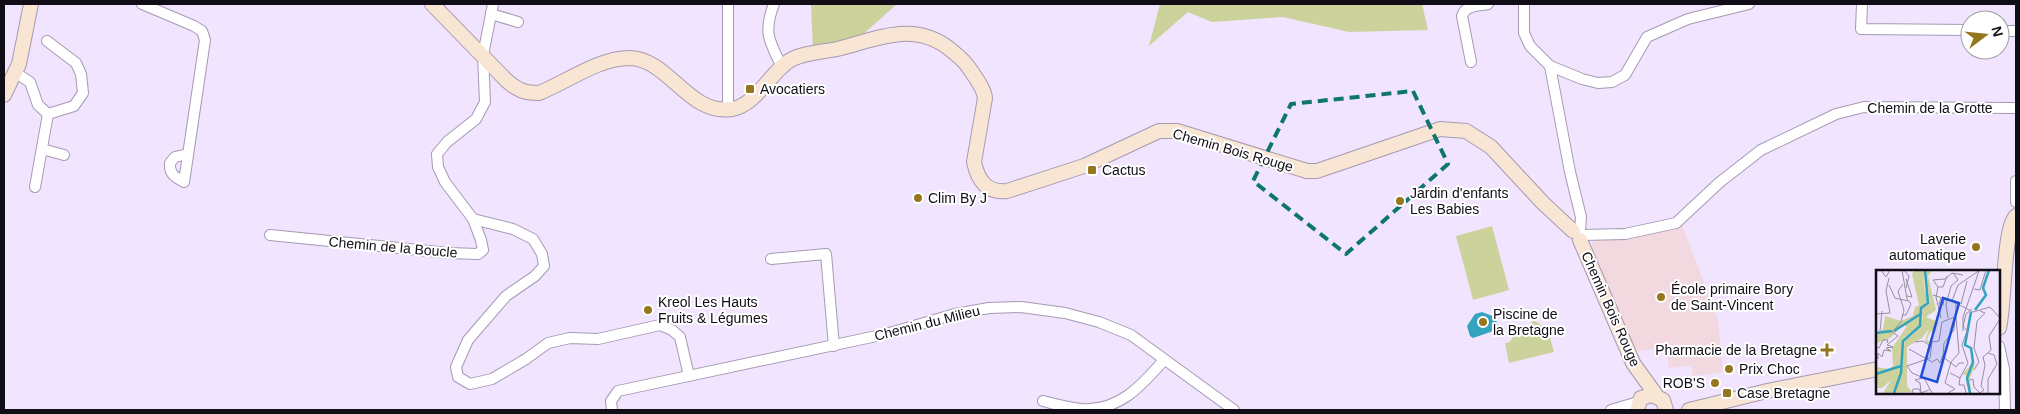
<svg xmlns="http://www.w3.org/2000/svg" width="2020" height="414" font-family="Arial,sans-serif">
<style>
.education{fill:#f2d8df}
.green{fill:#ccd29b}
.water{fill:#33a3bf}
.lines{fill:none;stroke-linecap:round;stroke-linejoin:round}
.street-casing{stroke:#a69ab3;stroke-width:12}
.secondary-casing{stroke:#a69ab3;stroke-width:16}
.street{stroke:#fff;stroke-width:10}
.secondary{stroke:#f8e5d3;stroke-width:14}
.marked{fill:none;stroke:#0f766e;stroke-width:4;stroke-dasharray:10 6;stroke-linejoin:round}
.poi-dot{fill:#93761d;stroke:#fff;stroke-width:2}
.labels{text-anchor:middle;stroke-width:4;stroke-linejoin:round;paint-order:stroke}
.poi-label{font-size:14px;fill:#110d16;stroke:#fff;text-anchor:start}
.street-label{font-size:14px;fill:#110d16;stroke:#fff}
.inset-river{fill:none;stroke:#33a3bf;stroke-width:2.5}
.inset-road{fill:none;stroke:#978ea1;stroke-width:1}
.view{fill:#1d4ed8;fill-opacity:0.15;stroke:#1d4ed8;stroke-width:2.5}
.inset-edge{fill:none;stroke:#110d16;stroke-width:2.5}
</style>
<rect width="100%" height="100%" fill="#f0e4fe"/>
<path class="education" d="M1681,223L1718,319L1723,372L1693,376L1691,365L1669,368L1666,347L1632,352L1629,331H1624L1619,311H1615L1600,264L1591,246L1596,238L1620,239L1667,229L1671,231L1676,230Z"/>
<g class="green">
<path d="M808,4H897L859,38L813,51L811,5Z"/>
<path d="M1160,4H1422L1428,30L1349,32L1283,17L1212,22L1188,12L1149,46Z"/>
<path d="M1492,226L1509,290L1473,300L1456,236Z"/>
<path d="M1534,320L1548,330L1554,352L1509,363L1505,343L1510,342L1517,330L1528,327Z"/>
</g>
<path class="water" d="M1482,312L1495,317L1499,329L1473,338L1470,336L1467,326L1475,314Z"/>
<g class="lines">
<g class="street-casing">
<g id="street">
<path d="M142,4L194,26L202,31L205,40L184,182C175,177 169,174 170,163L175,157L188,154"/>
<path d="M493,4L483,55L485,102L476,119L447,142L437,154L438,167L445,182L473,219L513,229L533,239L542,254L544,266L535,276L506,296L468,340L456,367L458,377L470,384L492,379L526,359L548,343L570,338L598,339L660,325L672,330L680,337L689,376"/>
<path d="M728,4V109"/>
<path d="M774,4C763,32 769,41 782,67"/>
<path d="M1524,4V33L1530,46L1550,66L1570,172L1581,217L1580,231"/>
<path d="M1862,4L1861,29L1970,30"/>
<path d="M491,14L518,22"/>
<path d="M2000,31H2016"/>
<path d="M1471,62L1462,16C1465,5 1478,6 1488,4"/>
<path d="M1550,66L1582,79L1598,83L1612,82L1625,75L1647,37L1688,19L1749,4"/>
<path d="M16,73L30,82L38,105L48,114L74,106L83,93L81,74L76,63L47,41"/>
<path d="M42,149L64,155"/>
<path d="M2016,181V202"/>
<path d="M35,187L48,114"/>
<path d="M270,235L449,253L478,254L483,250L481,240L473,219"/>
<path d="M1582,235L1625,234L1676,223L1720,182L1761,150L1836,114L1864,107L2016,108"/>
<path d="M771,259L826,254L834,346"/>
<path d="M1999,346L2004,369L2005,410"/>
<path d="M1043,401C1055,404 1068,408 1081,409C1119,412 1142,385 1164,360"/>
<path d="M612,410L611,401L618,391L886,334L955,314L989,308L1021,307L1065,313L1099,322L1131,335L1234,410"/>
<path d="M1611,410L1638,402"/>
</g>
</g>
<g class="secondary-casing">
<g id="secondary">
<path d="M432,4L506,80C517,90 524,93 539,93C567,82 598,58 630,58C669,59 689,116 732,109C756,105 770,73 789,61C801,53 823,52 837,49C878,39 914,20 951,50C958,56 964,60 969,68C975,77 984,88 985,98L974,162C978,181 987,193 1007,191L1084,166L1159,131H1177L1307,171H1317L1440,129L1466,131L1491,147L1543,203L1573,231"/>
<path d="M4,95L19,64L31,4"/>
<path d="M1580,240L1633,363L1656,395"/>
<path d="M1999,328C2005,304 2003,229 2016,216"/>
<path d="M1637,410L1641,398L1652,395L1663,400L1666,410"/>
<path d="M1689,410L1767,391L1878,369"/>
</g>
</g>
<use href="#street" class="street"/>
<use href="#secondary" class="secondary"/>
</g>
<path class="marked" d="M1413,91L1448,164L1346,254L1253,181L1291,104Z"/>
<g class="poi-dot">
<rect x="745" y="84" width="10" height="10" rx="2.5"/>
<rect x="1087" y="165" width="10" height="10" rx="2.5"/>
<circle cx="918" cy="198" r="5"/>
<circle cx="1400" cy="201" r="5"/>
<circle cx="1976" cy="247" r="5"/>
<circle cx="1661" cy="297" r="5"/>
<circle cx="648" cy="310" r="5"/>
<circle cx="1483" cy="322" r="5"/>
<path d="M1824.5 342.5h5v5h5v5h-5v5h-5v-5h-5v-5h5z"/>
<circle cx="1729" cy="369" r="5"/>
<circle cx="1715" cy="383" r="5"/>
<rect x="1722" y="388" width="10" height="10" rx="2.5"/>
</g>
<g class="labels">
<g class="poi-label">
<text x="760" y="94">Avocatiers</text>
<text x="1102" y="175">Cactus</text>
<text x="1410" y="198">Jardin d'enfants<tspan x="1410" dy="16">Les Babies</tspan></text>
<text x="928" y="203">Clim By J</text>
<text x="1966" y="244" text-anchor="end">Laverie<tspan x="1966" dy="16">automatique</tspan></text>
<text x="1671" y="294">École primaire Bory<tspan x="1671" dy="16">de Saint-Vincent</tspan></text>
<text x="658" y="307">Kreol Les Hauts<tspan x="658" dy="16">Fruits &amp; Légumes</tspan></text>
<text x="1493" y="319">Piscine de<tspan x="1493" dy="16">la Bretagne</tspan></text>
<text x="1817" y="355" text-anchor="end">Pharmacie de la Bretagne</text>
<text x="1739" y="374">Prix Choc</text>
<text x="1705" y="388" text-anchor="end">ROB'S</text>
<text x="1737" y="398">Case Bretagne</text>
</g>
<g class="street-label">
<text x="1930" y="113">Chemin de la Grotte</text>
<text transform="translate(1233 150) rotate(16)" y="5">Chemin Bois Rouge</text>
<text transform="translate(393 247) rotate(5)" y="5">Chemin de la Boucle</text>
<text transform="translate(1611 309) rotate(66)" y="5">Chemin Bois Rouge</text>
<text transform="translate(927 323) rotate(-14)" y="5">Chemin du Milieu</text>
</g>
</g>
<g transform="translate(1876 270)">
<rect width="124" height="124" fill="#f0e4fe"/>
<path d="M39,0H48V18L52,30L46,36L43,56L28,68L27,72V83L29,69L45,56L46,38L53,34L50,0H57L52,6L60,40L50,47L62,52L59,63L55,61L51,69L56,76L49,71L53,59L46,68L31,77V116L36,122L7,123L15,110L6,118H0L3,115H0V97L13,99L17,96L16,78L31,56H26L14,68L1,73L0,63L7,59L9,46L25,51L37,46L39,37L43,35L36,4ZM95,87L99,95L94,108L95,123H93L90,105L86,104L96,94Z" fill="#ccd29b"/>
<path d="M50,0L54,33L46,38L47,45L45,56L37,65L29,69L27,83L28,68L43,56L44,37L52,31L47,10Z" fill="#eae0bb"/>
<path class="inset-river" d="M99,40L110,25L107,18L113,0M18,61L46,43M0,63L16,61M0,104L25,96M18,123L25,103L27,71L44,56L45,38L52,33L49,0M94,123L91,108L97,92L95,78L89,75L95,42"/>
<path class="inset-road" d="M5,0L10,7L14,0M26,0L31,29L35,34L30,45H26M28,0L33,6L30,18M30,9L36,27L31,26M13,15L19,28L32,31M62,17H67L71,6M98,19L104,20L110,0M57,25L73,30M65,28L63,34L67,35L68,29M80,33L97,42L114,37L124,48M85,34L91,11M0,44L14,43L10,21L13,8M80,46V34L76,31L82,15L104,0M65,48L60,27L62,17L57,10L69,9L76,3L87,5M72,48L70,35L75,16L82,10L77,3M4,61L6,41M87,61V47L103,1M39,72L47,71L56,77M0,77L3,78L7,70H12L11,73M33,79L56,92L61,89L64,93L67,85M112,83L118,85L121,94L112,109V123M0,85L2,89V83L6,87L8,80L15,81L10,78L17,77L11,75L22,66L16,62L25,52L28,40L22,21L27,14M75,93L67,87L68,73L78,60L79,48M75,93L80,97L83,93H88M98,100L103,92L98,78L101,51L109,43L104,41M74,103L84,108L92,93L86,75L91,61L87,56L90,44L96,39M84,108L83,115H88L90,123M94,110L97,109L98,117L104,123M45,122L44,113L39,110L47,108M36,123L37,119H43L45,123L53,120M56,123L48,108L36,103L31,96L54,88L56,72L63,71L66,52L79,47M72,123L79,119L69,113L75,92L83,83L80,47M104,123L108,120L105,116L109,95L107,87L115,80L113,66L124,49"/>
<path class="view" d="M67,28L83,33L61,112L45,107Z"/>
<rect width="124" height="124" class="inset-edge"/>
</g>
<rect width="2020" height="414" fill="none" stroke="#110d16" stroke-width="10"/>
<g transform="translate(1985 35) rotate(74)"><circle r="24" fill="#ffffff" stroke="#a09ea2"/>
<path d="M0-4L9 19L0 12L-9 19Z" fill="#93761d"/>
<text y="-8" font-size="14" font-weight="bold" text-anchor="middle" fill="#110d16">N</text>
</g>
</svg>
